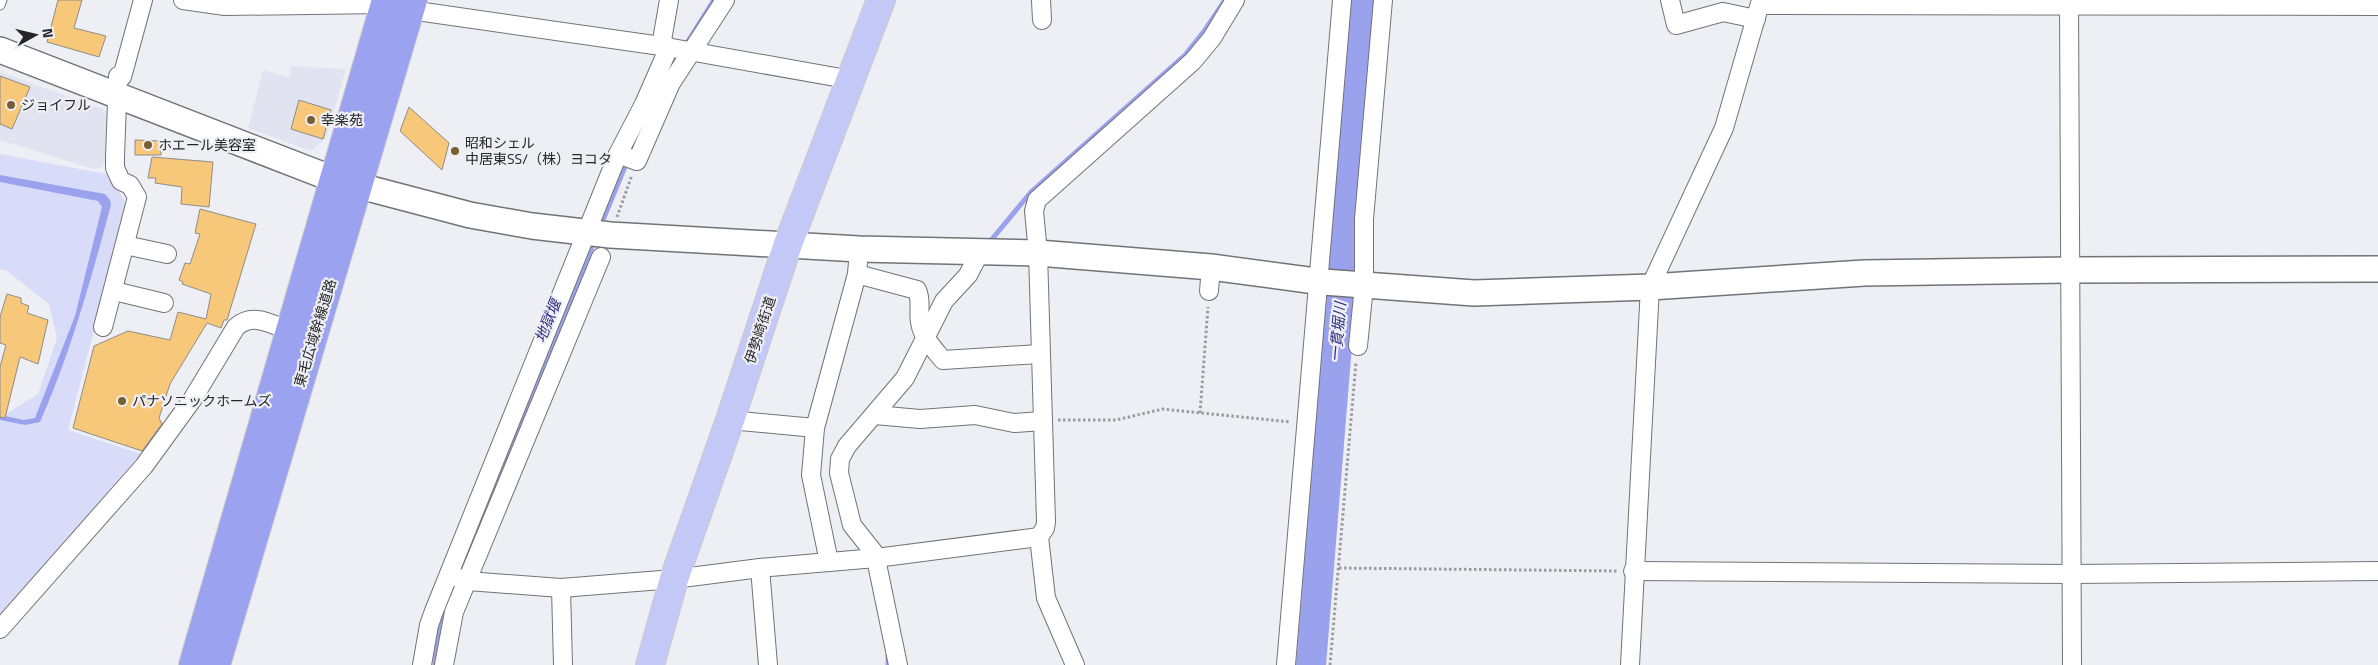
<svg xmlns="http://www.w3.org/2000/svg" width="2378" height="665" font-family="'Titillium Web','Noto Sans JP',sans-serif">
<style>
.built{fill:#e1e3f0}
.green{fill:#d8dcf8}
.water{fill:#9aa2ee}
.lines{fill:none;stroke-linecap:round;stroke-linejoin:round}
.stream{stroke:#9aa2ee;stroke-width:5}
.river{stroke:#9aa2ee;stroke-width:30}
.building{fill:#f7c77a;stroke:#8f8c88}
.lane-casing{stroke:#727378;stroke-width:11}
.street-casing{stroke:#727378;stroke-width:20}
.secondary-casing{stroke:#727378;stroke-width:28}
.primary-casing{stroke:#cbcbcb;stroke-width:30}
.highway-casing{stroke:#cbcbcb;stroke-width:30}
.path{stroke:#9b9b9f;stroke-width:3;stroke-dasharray:2.5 2.5;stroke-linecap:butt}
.lane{stroke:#fff;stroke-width:9}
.street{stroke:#fff;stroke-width:18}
.secondary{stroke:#fff;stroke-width:25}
.primary{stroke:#c3c8f7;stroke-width:28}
.highway{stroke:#9ba3f1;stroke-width:28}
.poi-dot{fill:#795e30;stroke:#eeeff4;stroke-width:2}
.labels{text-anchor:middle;stroke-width:4.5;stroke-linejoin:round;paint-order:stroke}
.poi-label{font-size:14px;fill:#262628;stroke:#eeeff4;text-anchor:start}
.street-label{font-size:14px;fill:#262628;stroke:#eeeff4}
.water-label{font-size:15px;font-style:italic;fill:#302c83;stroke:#eeeff4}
</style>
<rect width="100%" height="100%" fill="#eeeff4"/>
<g class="built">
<path d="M291,66L346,69L326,138L311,151L248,128L263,70L290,78Z"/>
<path d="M0,72L108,111L106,160L101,168L94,169L0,140Z"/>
</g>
<path class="green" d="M0,154L106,174L127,204L68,430L141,454L0,614V413L6,414L38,394L57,338L49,304L7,271L0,269Z"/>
<path class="water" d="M0,175L105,194L110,200L111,205C91,279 71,352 40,422L25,425L0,420V415L24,420L35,418L75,316L102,207L98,201L0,182Z"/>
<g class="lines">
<g class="stream">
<path d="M685,46L714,0"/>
<path d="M600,227L641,128"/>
<path d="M988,244L1031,192L1185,55L1205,30L1225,0"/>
<path d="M460,574L595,239"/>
<path d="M435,665L439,634L445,615"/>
<path d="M888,665V655"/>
</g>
<path class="river" d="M1311,665L1365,0"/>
</g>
<g class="building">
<path d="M58,0H82L74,28L106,36L99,57L47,42Z"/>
<path d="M0,76L30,87L12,129L0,124Z"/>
<path d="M299,100L331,110L323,139L291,129Z"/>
<path d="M409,107L449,143L442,170L400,131Z"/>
<path d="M135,140L161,141V155H135Z"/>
<path d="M152,157L213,162L209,207L181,204L182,187L155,183L156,178H148Z"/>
<path d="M200,209L256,224L227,320H224L221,328L207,323L170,384L159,418L162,424L142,451L73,428L94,346L128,331L170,340L178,312L206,319L211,294L182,284L183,282L179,280L185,263L190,264L200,234L195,233Z"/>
<path d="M7,294L21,298V303L29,306L27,313L48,320L38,364L20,357L5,418L0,417V367L6,345L0,343V317Z"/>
</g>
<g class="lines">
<g class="lane-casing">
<path id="lane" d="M0,5L2,0"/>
</g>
<g class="street-casing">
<g id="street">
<path d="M183,0L225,6L385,4"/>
<path d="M1041,0L1042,20"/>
<path d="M1670,0L1676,25L1723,12L1756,19"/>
<path d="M2069,0L2072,665"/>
<path d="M1760,5L2378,6"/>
<path d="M410,10L661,46L852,80"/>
<path d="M661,46L669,0"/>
<path d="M618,154L637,161L671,83L725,0"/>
<path d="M125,245L167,254"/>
<path d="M857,274L917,290C922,301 918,310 920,322C922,337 934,349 943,360L1039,354"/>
<path d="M114,291L164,303"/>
<path d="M1209,291L1211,267"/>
<path d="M103,327L137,197L130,185L121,181L115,168V157L118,76L122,77L143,0"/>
<path d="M1358,346L1364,286V219L1383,0"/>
<path d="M875,415L920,419L975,415L1014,423L1043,421"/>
<path d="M730,420L815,428"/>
<path d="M1039,537L1046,598L1075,665"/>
<path d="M829,562L811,475L815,428L857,274L859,249"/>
<path d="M760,568L768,665"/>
<path d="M1633,571L2072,574L2378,571"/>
<path d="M449,575L468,581L561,588L674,579L760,568L876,558L1039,537L1045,528L1046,522L1038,253L1034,211L1037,200L1193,61L1212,38L1235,0"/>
<path d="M561,588L563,665"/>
<path d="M0,629L144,466L192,400L236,327C253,312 271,324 290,331"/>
<path d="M422,665L429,625L434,611L618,154L644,104L669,47"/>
<path d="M444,665L454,612L601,257"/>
<path d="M898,665L875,554L852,525L839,473L840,459L847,446L905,378L944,301L968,275L980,252"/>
<path d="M1286,665L1342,0"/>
<path d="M1630,665L1650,287L1724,128L1761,0"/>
</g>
</g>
<g class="secondary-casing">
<path id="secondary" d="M0,50L333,179L470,215L532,226L610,235L859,249L1038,253L1211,267L1323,282L1474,293L1650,287L1864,273L2070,270L2378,269"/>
</g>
<g class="primary-casing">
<path id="primary" d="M650,665L674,579L730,420L788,244L881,0"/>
</g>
<g class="highway-casing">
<g id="highway">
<path d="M193,665L386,0"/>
<path d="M216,665L413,0"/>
</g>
</g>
<g class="path">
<path d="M617,217L632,175"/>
<path d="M1200,413L1208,307"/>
<path d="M1058,420H1116L1163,409L1290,422"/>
<path d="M1339,568L1618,571"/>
<path d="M1330,665L1356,362"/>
</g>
<use href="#lane" class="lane"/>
<use href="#street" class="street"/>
<use href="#secondary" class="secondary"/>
<use href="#primary" class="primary"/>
<use href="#highway" class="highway"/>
</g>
<g class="poi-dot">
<circle cx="11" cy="105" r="5"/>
<circle cx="311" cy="120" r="5"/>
<circle cx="148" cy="145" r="5"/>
<circle cx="455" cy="151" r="5"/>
<circle cx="122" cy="401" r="5"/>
</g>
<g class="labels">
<g class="poi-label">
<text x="21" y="110">ジョイフル</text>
<text x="321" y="125">幸楽苑</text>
<text x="465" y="148">昭和シェル<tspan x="465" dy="16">中居東SS/（株）ヨコタ</tspan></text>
<text x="158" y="150">ホエール美容室</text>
<text x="132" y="406">パナソニックホームズ</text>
</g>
<g class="street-label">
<text transform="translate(760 330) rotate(-72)" y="5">伊勢崎街道</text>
<text transform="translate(315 333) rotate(-73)" y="5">東毛広域幹線道路</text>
</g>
<g class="water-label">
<text transform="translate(548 321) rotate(-68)" y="5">地獄堰</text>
<text transform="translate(1338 332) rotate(-85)" y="5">一貫堀川</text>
</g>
</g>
<g transform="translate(35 35) rotate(82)" stroke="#eeeff4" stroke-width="4" paint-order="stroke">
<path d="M0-4L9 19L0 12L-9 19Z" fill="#262628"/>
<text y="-8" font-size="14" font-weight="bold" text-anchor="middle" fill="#262628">N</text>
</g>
</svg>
